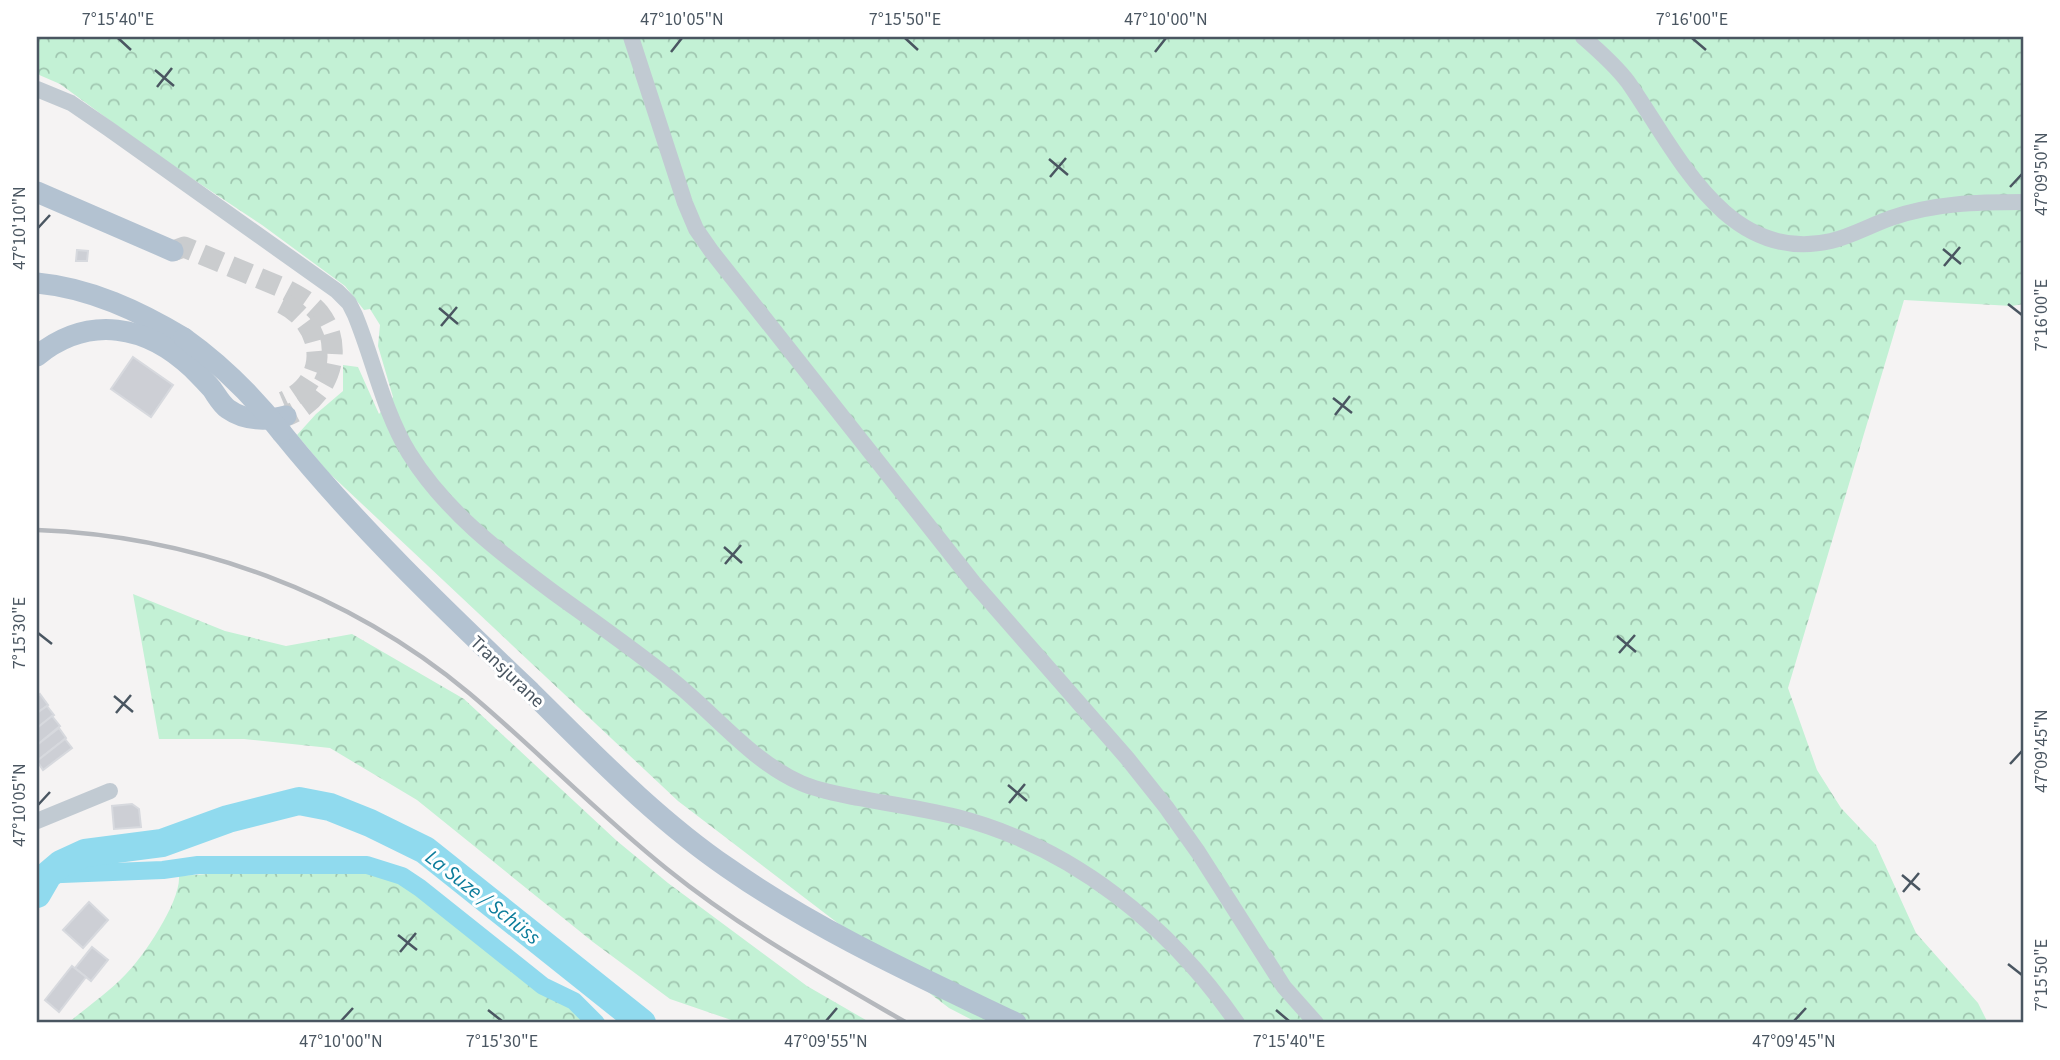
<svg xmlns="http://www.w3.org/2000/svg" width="2060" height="1060" font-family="'Source Sans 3',sans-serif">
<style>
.forest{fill:url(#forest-crowns)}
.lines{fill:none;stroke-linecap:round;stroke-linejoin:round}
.canal{stroke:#90daee;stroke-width:18}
.river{stroke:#90daee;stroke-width:28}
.building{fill:#cdcfd5;stroke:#d7d9de;stroke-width:2}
.major-tunnel{stroke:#caccce;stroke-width:21;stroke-dasharray:21 10;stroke-linecap:butt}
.minor{stroke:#c1cad2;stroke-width:16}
.major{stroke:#b3c2d1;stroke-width:21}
.rail{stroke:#b5b8bd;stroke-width:4.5}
.major-bridge{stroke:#b3c2d1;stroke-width:21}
.ticks{fill:none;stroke:#4a5661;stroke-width:2.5}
.labels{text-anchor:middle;stroke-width:6;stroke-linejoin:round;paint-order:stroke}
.street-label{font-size:19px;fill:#4a5661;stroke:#fff}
.water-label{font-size:21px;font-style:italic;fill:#0c7c9b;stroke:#fff}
.neatline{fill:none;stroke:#4a5661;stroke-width:2.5}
.ticks-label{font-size:18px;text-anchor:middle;fill:#4a5661}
</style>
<defs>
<pattern id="forest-crowns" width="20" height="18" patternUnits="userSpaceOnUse" patternTransform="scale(1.75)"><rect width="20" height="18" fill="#c3f1d5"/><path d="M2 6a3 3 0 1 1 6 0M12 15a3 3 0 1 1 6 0" fill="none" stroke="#a0c6b0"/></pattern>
</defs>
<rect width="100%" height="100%" fill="#f5f3f3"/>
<g class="forest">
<path d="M37,37H2023V304L2012,306L1904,300L1788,688L1817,770L1841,808L1876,845L1916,933L1978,1003L1988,1023H978L949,1008L678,801L328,472L297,435L316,414L343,391V365L358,367L379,414L393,397L378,346L380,325L370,309L364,310L345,286L262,225L164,160L60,84L37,74Z"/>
<path d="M133,594L225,631L286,646L352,634L464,699L617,841L668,883L807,986L871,1023H740L670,999L593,942L417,800L330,748L244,739H159Z"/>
<path d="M344,865L412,888L447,909L576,1004L590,1023H68C87,1007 109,992 126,974C144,956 181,901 179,876Z"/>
</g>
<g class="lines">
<path class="canal" d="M37,875L163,870L198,865H367L402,876L420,888L543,986L574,1001L596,1023"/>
<path class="river" d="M37,894L48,875L61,864L85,853L162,843L228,819L299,801L330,807L370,823L425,850L642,1023"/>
</g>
<g class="building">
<path d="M77,250L88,251L87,261H76Z"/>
<path d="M133,357L173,385L151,417L111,389Z"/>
<path d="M40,694L48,705L37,713V697Z"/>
<path d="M47,706L54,715L37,728V713Z"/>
<path d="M52,716L60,726L37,745V728Z"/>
<path d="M59,728L66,738L38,760L37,745Z"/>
<path d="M65,739L72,748L43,770L37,761Z"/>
<path d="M132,804L139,809L141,827L114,829L112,806Z"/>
<path d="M89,902L108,920L83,948L63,930Z"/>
<path d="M92,947L108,960L91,981L75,968Z"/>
<path d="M72,966L86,977L59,1012L45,1000Z"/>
</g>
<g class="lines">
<g class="major-tunnel">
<path d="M173,251L184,247L283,288C296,295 309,301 319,313C348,350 326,401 286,416"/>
<path d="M282,303C326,325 331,382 283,402"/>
</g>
<g class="minor">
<path d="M631,37L685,203L696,229L712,252L973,582L1127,758L1166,807L1198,852L1284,987L1316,1023"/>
<path d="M1583,37C1598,50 1616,66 1628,82C1677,152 1726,265 1831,241C1852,236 1871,225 1891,218C1934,203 1978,202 2023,202"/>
<path d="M37,89L71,103L109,129L337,291L349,303L355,315C374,361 383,410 409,453C445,511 499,552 553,592C593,621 633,649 672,680C714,713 751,761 801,783C819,791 839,794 858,798C891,804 925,809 957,817C1073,847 1170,926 1237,1023"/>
<path d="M37,821L110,791"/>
</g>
<g class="major">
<path d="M37,192L173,251"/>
<path d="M37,283C90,288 139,311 184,338"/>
<path d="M37,356C89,314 147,325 193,369C199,375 206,382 212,389C217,396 221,404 228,409C245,421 267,421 286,416"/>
<path d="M282,433C358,527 444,609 531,692C594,754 655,818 728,868C818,931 918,976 1016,1023"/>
</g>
<path class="rail" d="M37,530C194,536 348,592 469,693C537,750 598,814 667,869C741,929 824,975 907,1023"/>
<path class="major-bridge" d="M184,338C222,365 253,396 282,433"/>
</g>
<path class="ticks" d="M118,38L131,50M905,38L918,50M1692,38L1706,50M671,52L682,38M1155,52L1166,38M155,70L174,86M157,87L172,68M1049,159L1068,175M1050,177L1066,158M2010,187L2022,174M38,228L50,215M1943,249L1961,264M1944,266L1960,247M2008,304L2022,315M439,308L458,324M441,326L457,307M1333,398L1352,413M1335,415L1350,396M724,547L742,563M725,564L741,545M38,633L52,644M1617,636L1636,652M1619,653L1635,635M114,696L133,712M116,713L131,695M2010,764L2022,751M1008,785L1027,801M1009,803L1025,784M38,805L50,792M1902,875L1920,890M1903,892L1919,873M398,935L417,950M400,952L416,933M2008,964L2022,975M488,1010L502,1021M1276,1010L1289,1021M341,1021L353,1008M826,1021L837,1008M1794,1021L1806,1008"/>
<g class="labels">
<g class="street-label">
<text transform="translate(508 671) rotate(44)" y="7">Transjurane</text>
</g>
<g class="water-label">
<text transform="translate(483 897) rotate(38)" y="7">La Suze / Schüss</text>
</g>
</g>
<rect width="2060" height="1060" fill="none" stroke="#ffffff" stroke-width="77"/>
<rect x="38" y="38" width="1984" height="983" class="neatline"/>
<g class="ticks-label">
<text x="118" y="25">7°15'40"E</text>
<text x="682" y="25">47°10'05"N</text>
<text x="905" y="25">7°15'50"E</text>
<text x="1166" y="25">47°10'00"N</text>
<text x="1692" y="25">7°16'00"E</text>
<text transform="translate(2041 174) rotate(-90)" y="6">47°09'50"N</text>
<text transform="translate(19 228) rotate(-90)" y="6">47°10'10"N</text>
<text transform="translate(2041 315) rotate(-90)" y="6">7°16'00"E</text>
<text transform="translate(19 633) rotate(-90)" y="6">7°15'30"E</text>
<text transform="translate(2041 751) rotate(-90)" y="6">47°09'45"N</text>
<text transform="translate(19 805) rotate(-90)" y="6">47°10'05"N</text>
<text transform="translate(2041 975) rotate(-90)" y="6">7°15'50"E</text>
<text x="341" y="1047">47°10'00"N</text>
<text x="502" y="1047">7°15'30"E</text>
<text x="826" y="1047">47°09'55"N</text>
<text x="1289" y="1047">7°15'40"E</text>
<text x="1794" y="1047">47°09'45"N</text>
</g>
</svg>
